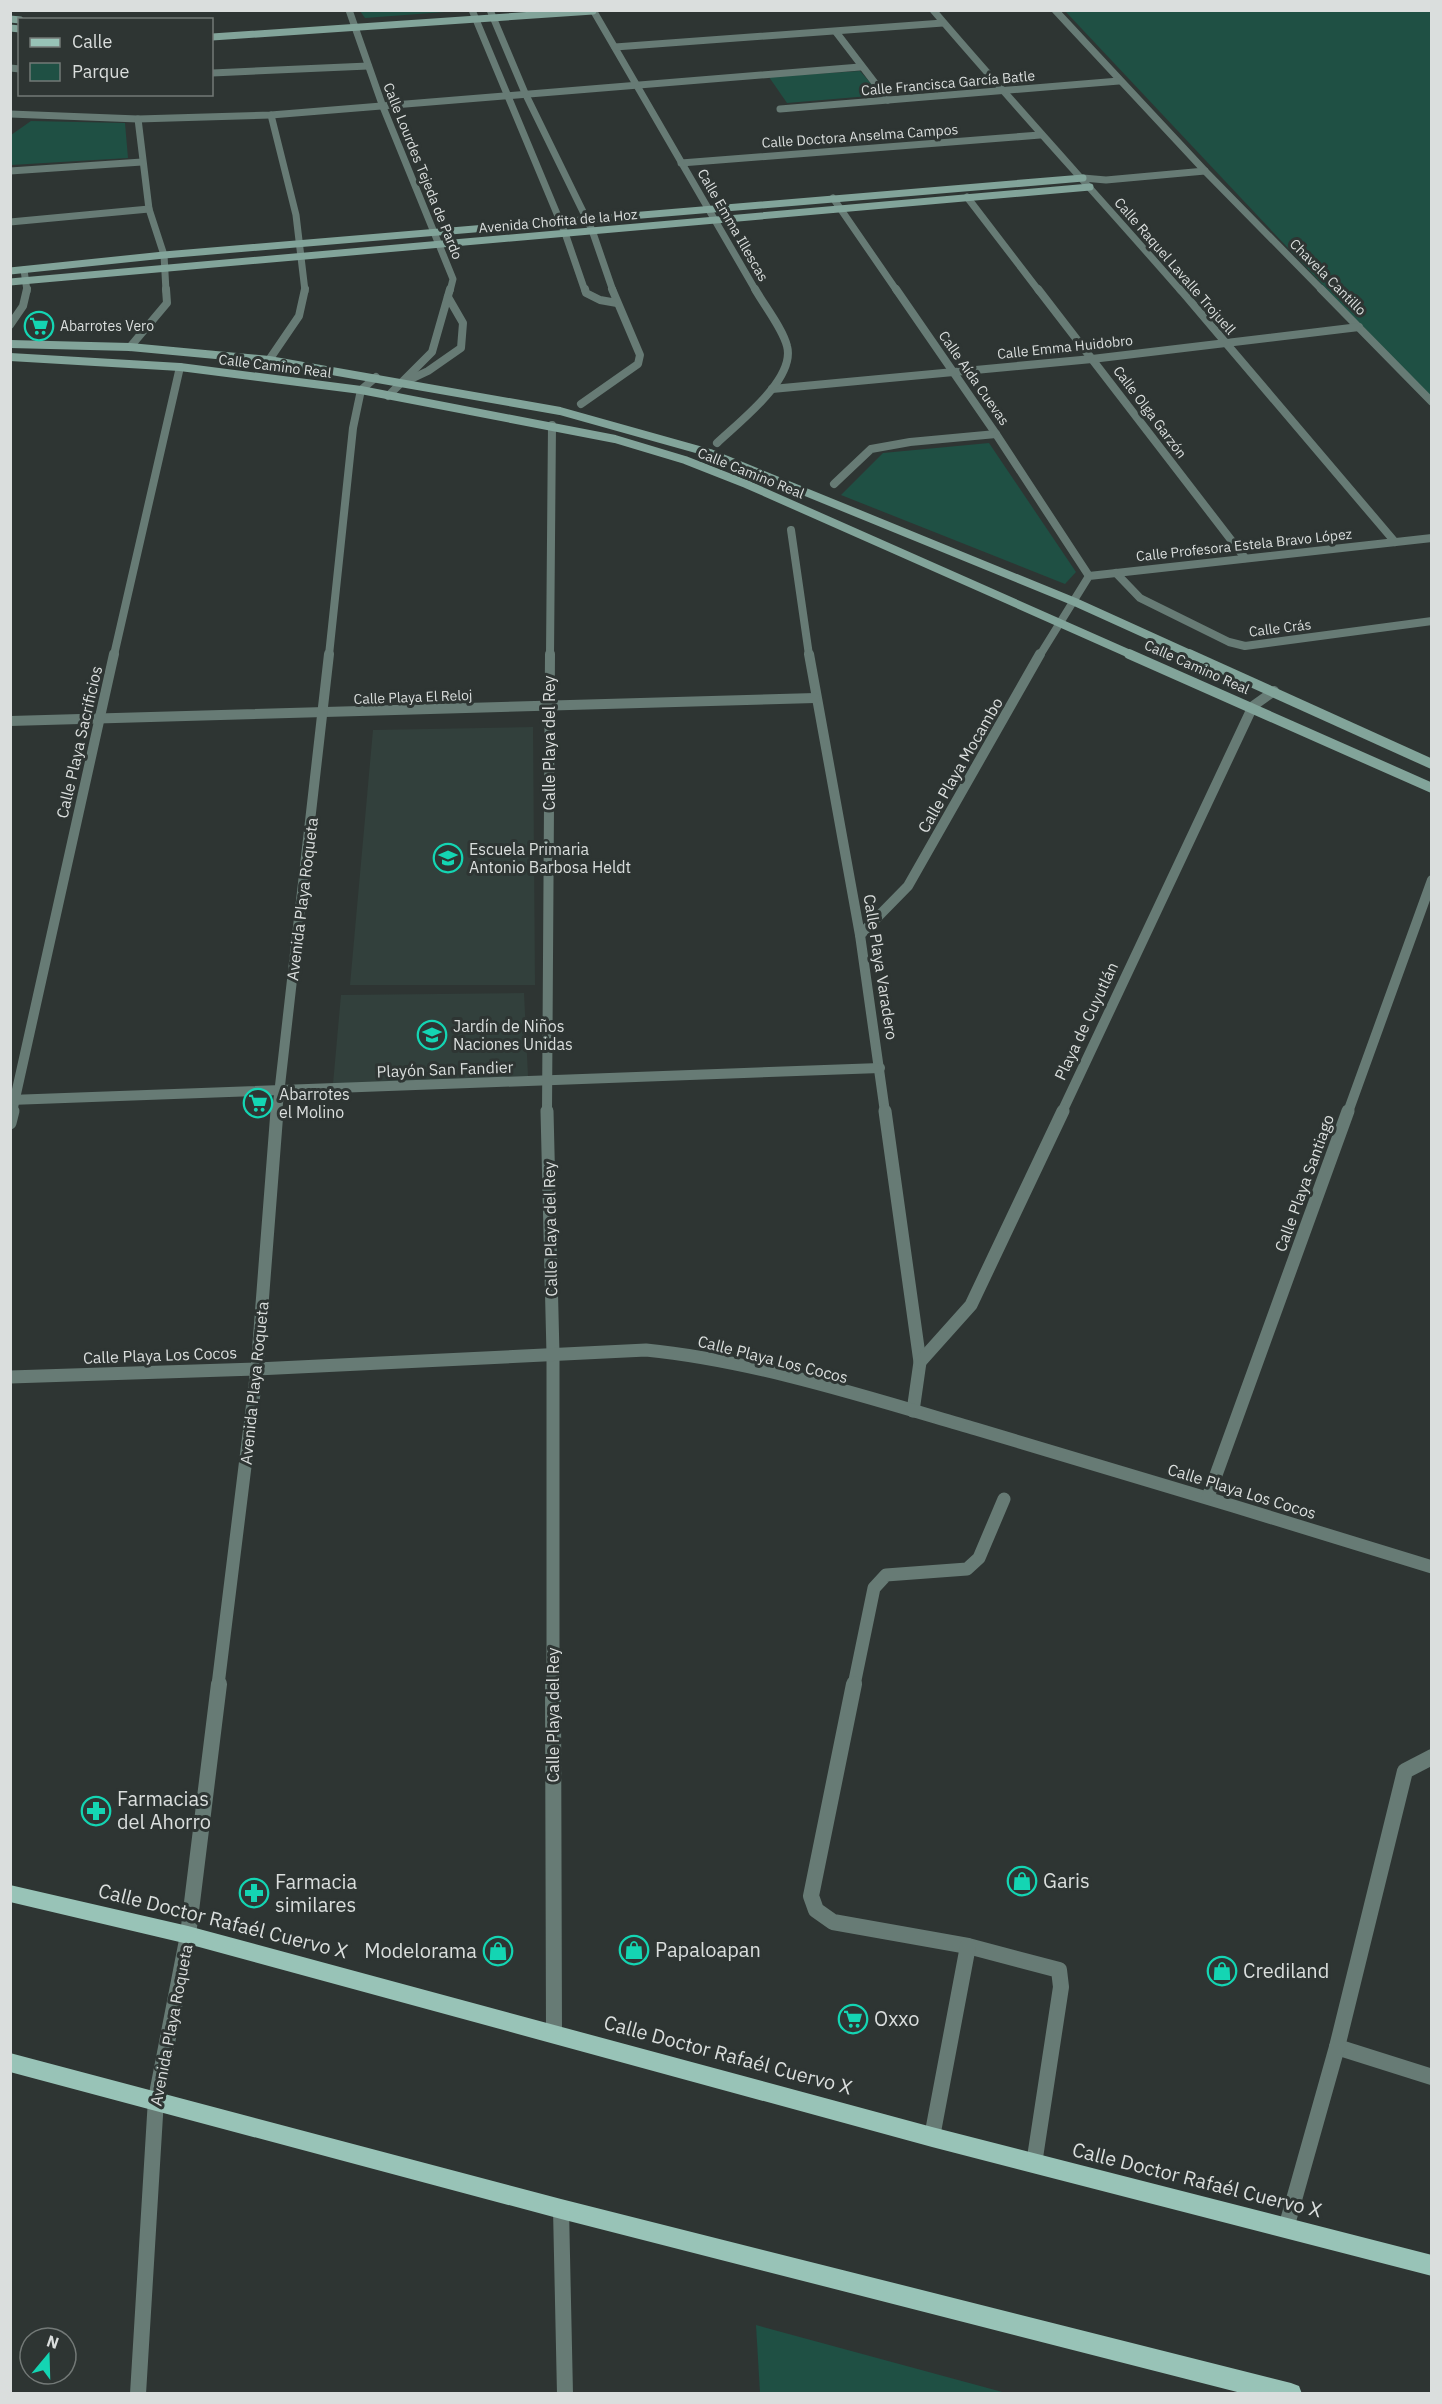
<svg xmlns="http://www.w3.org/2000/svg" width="1442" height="2404" font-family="'IBM Plex Sans',sans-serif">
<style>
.built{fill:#32403c}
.green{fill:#1f5044}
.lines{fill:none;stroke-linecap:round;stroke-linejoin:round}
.lane-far1{stroke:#677b75;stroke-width:13}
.lane{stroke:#677b75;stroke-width:16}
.street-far4{stroke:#677b75;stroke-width:7}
.street-far3{stroke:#677b75;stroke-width:8}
.street-far2{stroke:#677b75;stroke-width:10}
.street-far1{stroke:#677b75;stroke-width:13}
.street{stroke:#677b75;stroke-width:16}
.secondary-far2{stroke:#82a49a;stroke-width:7}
.secondary-far1{stroke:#82a49a;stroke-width:8}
.secondary{stroke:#82a49a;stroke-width:10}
.primary{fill:#98c3b7;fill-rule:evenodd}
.labels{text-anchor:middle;stroke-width:6;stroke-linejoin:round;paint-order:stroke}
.far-street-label{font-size:14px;fill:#dadedd;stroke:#2e3533}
.far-poi-label{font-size:14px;fill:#dadedd;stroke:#2e3533;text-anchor:start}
.street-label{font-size:16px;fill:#dadedd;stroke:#2e3533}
.poi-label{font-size:16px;fill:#dadedd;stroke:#2e3533;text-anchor:start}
.near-poi-label{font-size:20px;fill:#dadedd;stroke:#2e3533;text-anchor:start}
.near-street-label{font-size:20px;fill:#dadedd;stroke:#2e3533}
</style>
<rect width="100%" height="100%" fill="#2e3533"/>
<g class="built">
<path d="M533,727L535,985H350L373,730Z"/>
<path d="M524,993L528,1076L333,1084L341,995Z"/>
</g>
<g class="green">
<path d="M458,11L365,18L360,11L363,10Z"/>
<path d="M1065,11H1431V400Z"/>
<path d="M860,71L881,95L787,103L769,77Z"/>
<path d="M31,121L125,123L128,158L11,165V135Z"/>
<path d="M989,443L1076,572L1065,584L841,495L883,453Z"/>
<path d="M756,2325L1006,2393H760Z"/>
</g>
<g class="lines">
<path class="lane-far1" d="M854,1685L874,1588L886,1575L967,1569L979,1558L1004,1499"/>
<g class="lane">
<path d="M854,1684L811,1896L816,1910L833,1922L968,1946L1059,1970L1061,1987L1034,2164"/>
<path d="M1337,2047L1432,2077"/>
<path d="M932,2137L968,1946"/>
</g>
<g class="street-far4">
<path d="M349,10L383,107L453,279L450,291"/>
<path d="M472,10L565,233L585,291"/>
<path d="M490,10L525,93L592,230L613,291"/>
<path d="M593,10L756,291"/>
<path d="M933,10C1014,105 1099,197 1181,291"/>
<path d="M1055,10L1205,171L1323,291"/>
<path d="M836,32L888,100"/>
<path d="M615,47L943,23"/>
<path d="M10,68L20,69"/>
<path d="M212,73L368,66"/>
<path d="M780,109L1119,81"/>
<path d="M10,114L138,119L271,115L860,67"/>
<path d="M271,115L296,215L305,291"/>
<path d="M138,119L149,209L164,255L166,291"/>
<path d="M681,163L1040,135"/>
<path d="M10,171L142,162"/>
<path d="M1083,178L1106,180L1205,171"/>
<path d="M967,197L1039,291"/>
<path d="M833,198L897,291"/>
<path d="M10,222L149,209"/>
<path d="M24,270L27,291"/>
</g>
<g class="street-far3">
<path d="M585,289L586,293L600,300L617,303"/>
<path d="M896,289L996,434L1089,576"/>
<path d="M1038,289L1245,558"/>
<path d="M1180,289L1395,542"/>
<path d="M1321,289L1432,402"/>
<path d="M10,325L23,306L27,289"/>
<path d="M130,347L167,303L166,289"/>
<path d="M269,360L299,316L305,289"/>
<path d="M411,379L428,371L461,348L463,323L448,297"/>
<path d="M772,389L1092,359L1359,327"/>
<path d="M388,396L432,352L450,289"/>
<path d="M581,404L638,364L640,355L612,289"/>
<path d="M717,443C739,422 796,379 787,346C783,329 764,305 755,289"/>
<path d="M834,484L871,449L910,442L996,434"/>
<path d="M791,530L809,655"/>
<path d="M1116,573L1140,598L1229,642L1245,646L1432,621"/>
<path d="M114,655L180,367"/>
<path d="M329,655L353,428L361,390L376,377"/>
<path d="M550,655L552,425"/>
<path d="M1040,655L1089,576L1432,538"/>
</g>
<g class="street-far2">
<path d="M809,654L860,935L885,1112"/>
<path d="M10,721L815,698"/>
<path d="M860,935L908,886L1040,654"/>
<path d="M10,1100L880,1068"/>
<path d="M12,1112L114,654"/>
<path d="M277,1112L329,654"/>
<path d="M547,1112L550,654"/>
<path d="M1062,1112L1253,706L1274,691"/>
<path d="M1348,1112L1432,880"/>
</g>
<g class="street-far1">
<path d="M547,1111L553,1354V1685"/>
<path d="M885,1111L920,1362L913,1411"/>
<path d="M10,1123L13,1111"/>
<path d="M920,1362L971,1305L1063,1111"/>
<path d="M10,1377L257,1369L646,1350C756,1361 870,1398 976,1429C1129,1474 1280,1520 1432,1567"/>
<path d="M1208,1497L1348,1111"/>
<path d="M218,1685L257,1369L277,1111"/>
</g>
<g class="street">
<path d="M553,1684L554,2032"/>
<path d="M561,2209L565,2394"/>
<path d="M1286,2228L1337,2047L1405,1771L1432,1757"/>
<path d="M138,2394L156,2099L188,1935L219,1684"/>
</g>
<g class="secondary-far2">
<path d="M10,19L20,20"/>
<path d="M10,28L20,29"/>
<path d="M212,37L593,11"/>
<path d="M10,271L164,255L1083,178"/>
<path d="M10,282L1090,187"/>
</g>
<g class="secondary-far1">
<path d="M10,344L130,347L269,360L560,411L710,453L1075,602L1192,655"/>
<path d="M10,357L180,367L361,390L615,439L685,460L746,484L1132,655"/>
</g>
<g class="secondary">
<path d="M1129,654L1432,788"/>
<path d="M1189,654L1432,764"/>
</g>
<g class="primary">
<path d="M10,1885L188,1926L932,2127L1432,2255V2276L932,2147L188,1944L10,1902Z"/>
<path d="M10,2053L561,2199L1291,2383L1299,2386L1302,2394H1245L561,2219L10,2072Z"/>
</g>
</g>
<defs>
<g id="supermarket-ring" transform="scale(1.5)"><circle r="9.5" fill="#2e3533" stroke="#14d5b3" stroke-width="1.5"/><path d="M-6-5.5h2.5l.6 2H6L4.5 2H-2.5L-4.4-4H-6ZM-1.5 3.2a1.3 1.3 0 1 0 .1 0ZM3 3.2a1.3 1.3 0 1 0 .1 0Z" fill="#14d5b3"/></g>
<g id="school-ring" transform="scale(1.5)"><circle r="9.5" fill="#2e3533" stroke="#14d5b3" stroke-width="1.5"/><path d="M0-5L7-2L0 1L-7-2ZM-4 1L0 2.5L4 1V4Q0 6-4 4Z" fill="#14d5b3"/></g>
<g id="pharmacy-ring" transform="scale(1.5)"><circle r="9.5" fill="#2e3533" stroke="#14d5b3" stroke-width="1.5"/><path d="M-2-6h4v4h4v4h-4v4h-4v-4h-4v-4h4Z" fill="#14d5b3"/></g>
<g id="shop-ring" transform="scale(1.5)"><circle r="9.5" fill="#2e3533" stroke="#14d5b3" stroke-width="1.5"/><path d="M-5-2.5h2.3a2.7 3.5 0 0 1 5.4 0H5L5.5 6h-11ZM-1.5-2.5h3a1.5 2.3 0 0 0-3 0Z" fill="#14d5b3"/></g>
</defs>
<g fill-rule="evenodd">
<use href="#supermarket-ring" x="39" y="326"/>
<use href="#school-ring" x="448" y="858"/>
<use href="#school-ring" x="432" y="1035"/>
<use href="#supermarket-ring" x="258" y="1103"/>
<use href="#pharmacy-ring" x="96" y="1811"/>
<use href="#shop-ring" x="1022" y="1881"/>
<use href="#pharmacy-ring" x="254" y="1893"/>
<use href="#shop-ring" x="634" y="1950"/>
<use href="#shop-ring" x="498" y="1951"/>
<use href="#shop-ring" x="1222" y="1971"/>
<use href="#supermarket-ring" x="853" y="2019"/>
</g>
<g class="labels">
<g class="far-street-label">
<text transform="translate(948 83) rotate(-5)" y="5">Calle Francisca García Batle</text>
<text transform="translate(860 136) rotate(-4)" y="5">Calle Doctora Anselma Campos</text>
<text transform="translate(423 171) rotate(68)" y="5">Calle Lourdes Tejeda de Pardo</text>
<text transform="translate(558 221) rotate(-5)" y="5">Avenida Chofita de la Hoz</text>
<text transform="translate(733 225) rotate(60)" y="5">Calle Emma Illescas</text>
<text transform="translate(1175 266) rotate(49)" y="5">Calle Raquel Lavalle Trojuell</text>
<text transform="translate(1328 277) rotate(45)" y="5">Chavela Cantillo</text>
<text transform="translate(1065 347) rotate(-6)" y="5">Calle Emma Huidobro</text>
<text transform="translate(275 366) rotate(7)" y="5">Calle Camino Real</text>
<text transform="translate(974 378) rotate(55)" y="5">Calle Aída Cuevas</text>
<text transform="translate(1150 412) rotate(53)" y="5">Calle Olga Garzón</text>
<text transform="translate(751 473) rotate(22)" y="5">Calle Camino Real</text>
<text transform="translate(1244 545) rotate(-6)" y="5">Calle Profesora Estela Bravo López</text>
<text transform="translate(1280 628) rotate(-7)" y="5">Calle Crás</text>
<text transform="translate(1197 667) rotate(24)" y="5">Calle Camino Real</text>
<text transform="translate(413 697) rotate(-2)" y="5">Calle Playa El Reloj</text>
</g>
<g class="far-poi-label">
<text x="60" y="331">Abarrotes Vero</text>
</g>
<g class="street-label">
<text transform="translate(79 742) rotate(-77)" y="6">Calle Playa Sacrificios</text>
<text transform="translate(549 743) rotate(-90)" y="6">Calle Playa del Rey</text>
<text transform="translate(960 765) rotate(-60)" y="6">Calle Playa Mocambo</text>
<text transform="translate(302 899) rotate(-83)" y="6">Avenida Playa Roqueta</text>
<text transform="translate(881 967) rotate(81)" y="6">Calle Playa Varadero</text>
<text transform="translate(1086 1021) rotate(-65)" y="6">Playa de Cuyutlán</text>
<text transform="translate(445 1069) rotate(-2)" y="6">Playón San Fandier</text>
<text transform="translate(1304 1183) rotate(-70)" y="6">Calle Playa Santiago</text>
<text transform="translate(550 1229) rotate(-91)" y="6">Calle Playa del Rey</text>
<text transform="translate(160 1355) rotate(-2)" y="6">Calle Playa Los Cocos</text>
<text transform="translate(773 1359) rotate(14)" y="6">Calle Playa Los Cocos</text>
<text transform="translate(254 1383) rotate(-84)" y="6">Avenida Playa Roqueta</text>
<text transform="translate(1242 1491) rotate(17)" y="6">Calle Playa Los Cocos</text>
<text transform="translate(553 1715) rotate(-90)" y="6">Calle Playa del Rey</text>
<text transform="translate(171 2025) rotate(-79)" y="6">Avenida Playa Roqueta</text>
</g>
<g class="poi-label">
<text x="469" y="855">Escuela Primaria<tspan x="469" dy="18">Antonio Barbosa Heldt</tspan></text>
<text x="453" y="1032">Jardín de Niños<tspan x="453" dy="18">Naciones Unidas</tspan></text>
<text x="279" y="1100">Abarrotes<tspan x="279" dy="18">el Molino</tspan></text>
</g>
<g class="near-poi-label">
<text x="117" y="1806">Farmacias<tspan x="117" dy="23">del Ahorro</tspan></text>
<text x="1043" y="1888">Garis</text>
<text x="275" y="1889">Farmacia<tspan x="275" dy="23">similares</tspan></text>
<text x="655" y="1957">Papaloapan</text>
<text x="477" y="1958" text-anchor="end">Modelorama</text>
<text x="1243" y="1978">Crediland</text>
<text x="874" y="2026">Oxxo</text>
</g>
<g class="near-street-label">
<text transform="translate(223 1921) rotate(14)" y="7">Calle Doctor Rafaél Cuervo X</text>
<text transform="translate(728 2055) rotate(15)" y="7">Calle Doctor Rafaél Cuervo X</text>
<text transform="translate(1197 2180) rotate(14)" y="7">Calle Doctor Rafaél Cuervo X</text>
</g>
</g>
<rect width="1442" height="2404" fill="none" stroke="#dadedd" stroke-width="24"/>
<rect x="18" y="18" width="195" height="78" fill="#2e3533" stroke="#737977" stroke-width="1.5"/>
<rect x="30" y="38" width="30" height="9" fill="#98c3b7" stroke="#737977" stroke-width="1.5"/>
<text x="72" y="48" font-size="18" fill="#dadedd">Calle</text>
<rect x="30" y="63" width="30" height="18" fill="#1f5044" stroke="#737977" stroke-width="1.5"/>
<text x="72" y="78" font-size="18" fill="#dadedd">Parque</text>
<g transform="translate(48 2356) rotate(19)"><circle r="28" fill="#2e3533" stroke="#737977" stroke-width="1.5"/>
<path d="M0-4.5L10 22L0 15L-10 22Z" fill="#14d5b3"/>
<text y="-9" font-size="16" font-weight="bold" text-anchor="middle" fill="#dadedd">N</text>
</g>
</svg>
